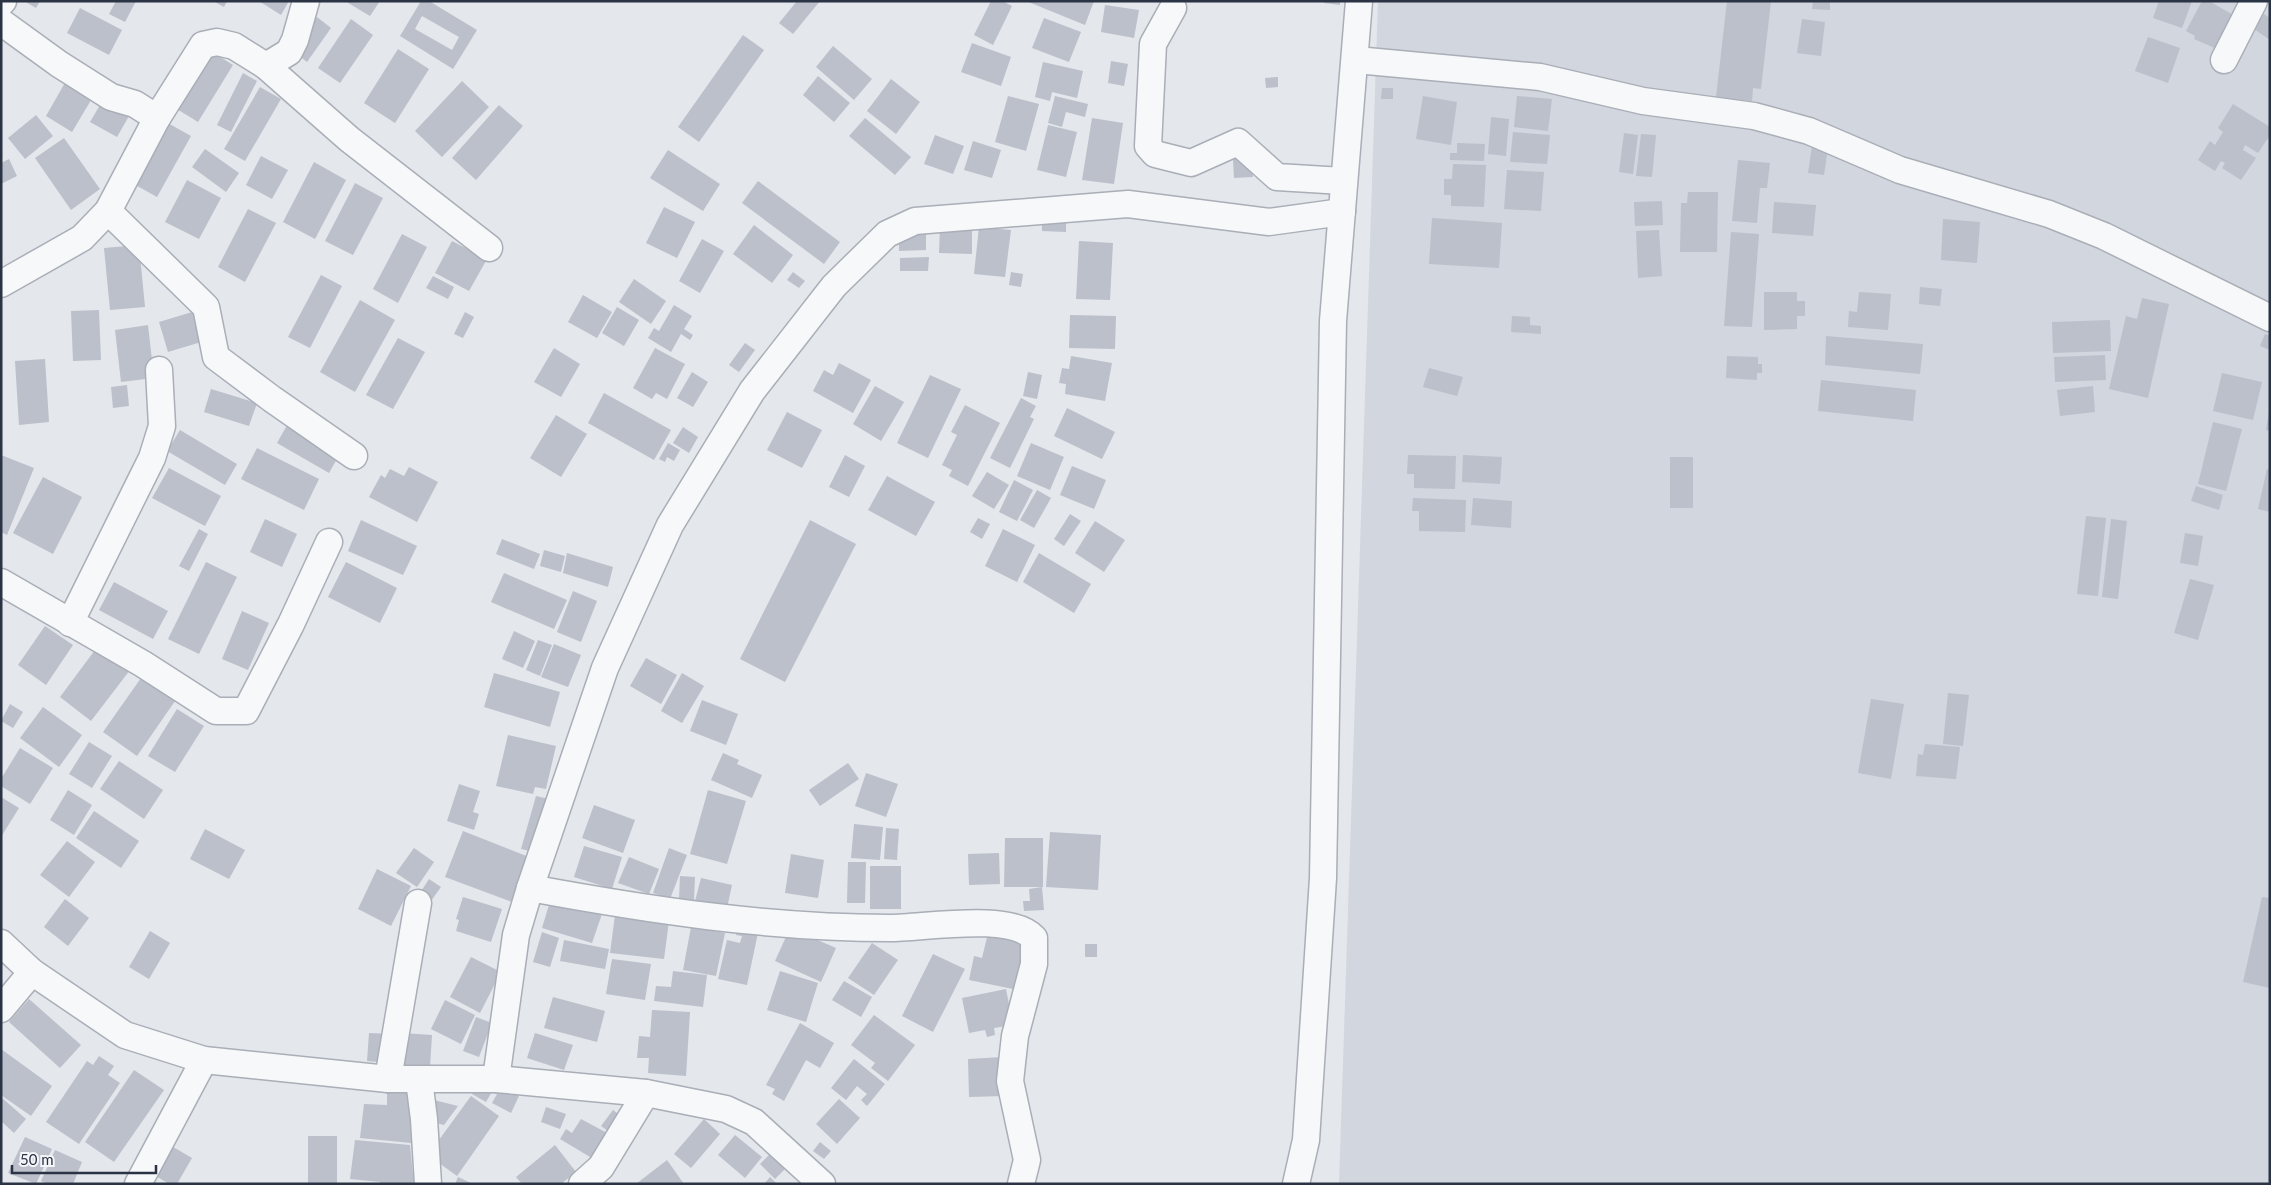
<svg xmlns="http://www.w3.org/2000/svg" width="2271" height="1185" font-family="Lato,sans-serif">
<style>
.built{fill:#d2d6de}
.building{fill:#bbc0ca;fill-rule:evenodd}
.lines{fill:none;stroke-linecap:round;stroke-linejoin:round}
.minor-casing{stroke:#a9aeb7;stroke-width:29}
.minor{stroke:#f7f8fa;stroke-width:26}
</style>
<rect width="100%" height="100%" fill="#e4e7ec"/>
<path class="built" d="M1378,1H2270V1184H1339Z"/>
<g class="building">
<path d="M24,1H40L36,8Z"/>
<path d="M116,1H136L125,22L109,14Z"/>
<path d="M213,1H227L224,7Z"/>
<path d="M259,1H289L281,15Z"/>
<path d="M345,1H380L370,16Z"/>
<path d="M421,1H429L477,30L453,69L400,36ZM422,16L459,37L452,50L415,29Z"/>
<path d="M797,1H820L793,34L779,23Z"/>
<path d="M991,1H1002L1012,6L993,45L974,35Z"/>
<path d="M1026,1H1094L1085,25Z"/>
<path d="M1324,1H1340V5L1324,3Z"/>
<path d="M1727,1H1771L1761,89L1753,88L1752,101L1716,97Z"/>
<path d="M1813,1H1830V10L1812,9Z"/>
<path d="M2159,1H2192L2182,28L2153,18Z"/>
<path d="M2202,1H2209L2235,16L2217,49L2194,39L2195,36L2186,31Z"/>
<path d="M1105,5L1139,10L1134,38L1101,32Z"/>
<path d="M80,8L122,30L109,55L67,33Z"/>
<path d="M2264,14L2270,18V40L2254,29Z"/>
<path d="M317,17L331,28L307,62L293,51Z"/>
<path d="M1044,18L1081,32L1069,62L1032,48Z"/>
<path d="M351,19L373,35L340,83L318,68Z"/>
<path d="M1802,19L1825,22L1821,56L1797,53Z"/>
<path d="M743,35L764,50L699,142L678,127Z"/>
<path d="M2148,37L2180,48L2168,83L2135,71Z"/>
<path d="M972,43L1011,57L1001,86L961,72Z"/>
<path d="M833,46L872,79L854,100L816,67Z"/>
<path d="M206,48L233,65L198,122L172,106Z"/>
<path d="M398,49L429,69L395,123L364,103Z"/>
<path d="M1111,61L1128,64L1124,86L1108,83Z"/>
<path d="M1043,62L1083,71L1077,98L1052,92L1050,101L1035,97Z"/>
<path d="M243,73L257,81L231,132L217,125Z"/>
<path d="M70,74L97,90L72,132L46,116Z"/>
<path d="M818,76L850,103L834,122L803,95Z"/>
<path d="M1278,77V87L1266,88L1265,78Z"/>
<path d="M891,79L920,102L896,134L867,111Z"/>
<path d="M462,81L489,107L442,157L415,131Z"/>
<path d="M260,87L281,99L245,161L224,149Z"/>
<path d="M1382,88H1393V99H1381Z"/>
<path d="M1008,96L1039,104L1026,151L995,142Z"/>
<path d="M1055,96L1088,104L1085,117L1066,112L1062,127L1048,123Z"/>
<path d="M1423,96L1457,102L1451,145L1416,139Z"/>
<path d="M1517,96L1552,99L1548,131L1514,127Z"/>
<path d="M103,100L129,116L117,137L90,122Z"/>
<path d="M2233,104L2270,127V135L2258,153L2245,145L2243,150L2256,158L2241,180L2222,168L2225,163L2221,161L2215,171L2198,160L2210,141L2215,145L2223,132L2218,128Z"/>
<path d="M499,105L523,126L476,180L452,158Z"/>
<path d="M36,115L53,136L25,159L8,138Z"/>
<path d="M1491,117L1509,119L1506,156L1488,154Z"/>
<path d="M865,118L911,157L895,175L849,136Z"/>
<path d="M1092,118L1123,123L1114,184L1082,180Z"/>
<path d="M166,122L191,136L157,197L132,183Z"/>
<path d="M1048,125L1077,132L1066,177L1037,170Z"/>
<path d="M1513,132L1550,135L1547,164L1510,162Z"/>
<path d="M1624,133L1638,135L1633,174L1619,172Z"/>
<path d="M1641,134L1656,135L1652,177L1636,176Z"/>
<path d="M935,135L964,146L953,174L924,164Z"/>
<path d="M64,138L100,189L71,210L35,158Z"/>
<path d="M973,141L1001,150L992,178L964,170Z"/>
<path d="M1457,143L1485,144L1484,161L1450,160V153H1457Z"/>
<path d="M1812,146L1828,148L1824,175L1808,173Z"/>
<path d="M205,149L239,173L226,192L192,167Z"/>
<path d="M668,150L720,184L703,211L650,178Z"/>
<path d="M261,156L288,170L272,199L246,185Z"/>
<path d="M1252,158L1253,177L1234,178L1233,159Z"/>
<path d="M9,159L17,176L1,184V163Z"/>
<path d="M1738,160L1770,163L1767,188H1760L1757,223L1732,221Z"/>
<path d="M314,162L346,180L315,239L283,222Z"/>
<path d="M1453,164L1486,165L1484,207L1451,206V195H1444V179H1452Z"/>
<path d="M1507,170L1544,172L1541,211L1504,209Z"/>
<path d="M187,180L221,198L199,239L165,222Z"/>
<path d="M758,181L840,242L824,264L742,203Z"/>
<path d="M355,183L383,198L353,255L325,241Z"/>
<path d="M1688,192H1718L1717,252H1680L1681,203H1687Z"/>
<path d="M1662,201L1663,225L1635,226L1634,202Z"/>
<path d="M1774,202L1816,205L1813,236L1772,233Z"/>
<path d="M664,207L695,222L677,258L646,243Z"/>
<path d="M248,209L276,223L245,282L218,267Z"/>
<path d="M1042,217H1066V232L1042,231Z"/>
<path d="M1432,218L1502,223L1499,268L1429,264Z"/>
<path d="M1943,219L1980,222L1977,263L1941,260Z"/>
<path d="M754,225L793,255L772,283L733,254Z"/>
<path d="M940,227L972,228V254L939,253Z"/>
<path d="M979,227L1011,230L1005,277L974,274Z"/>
<path d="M1659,230L1662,276L1638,278L1636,231Z"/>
<path d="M1731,232L1759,234L1752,327L1724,326Z"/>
<path d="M402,234L427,247L398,303L373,289Z"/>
<path d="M926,234V250L899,251V235Z"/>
<path d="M702,239L724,251L700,293L679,281Z"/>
<path d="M452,241L487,259L469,291L435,273Z"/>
<path d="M1079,241L1113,243L1110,300L1076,299Z"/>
<path d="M139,245L145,307L110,310L104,248Z"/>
<path d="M929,257L928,271H900V258Z"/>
<path d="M793,272L805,281L799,288L787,280Z"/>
<path d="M1011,272L1023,274L1021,287L1009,285Z"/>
<path d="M321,275L342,286L310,348L288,337Z"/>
<path d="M433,276L454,287L448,299L426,288Z"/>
<path d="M634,279L666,301L651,324L619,302Z"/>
<path d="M1920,287L1942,289L1940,306L1919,304Z"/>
<path d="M1764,292H1797V301H1805V316H1797V329L1764,330Z"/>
<path d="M1859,292L1891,294L1888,330L1848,327L1849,311L1857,312Z"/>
<path d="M583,295L612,312L597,338L568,322Z"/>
<path d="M2142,298L2169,304L2148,398L2109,389L2126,316L2137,319Z"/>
<path d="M360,300L395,320L355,392L320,372Z"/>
<path d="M674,305L692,316L684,329L693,335L690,340L681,334L671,352L648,338L654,328L659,331Z"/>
<path d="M617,307L639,320L624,346L602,333Z"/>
<path d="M202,309L211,339L168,352L159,322Z"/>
<path d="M99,310L101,360L73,361L71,311Z"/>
<path d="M465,312L474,317L463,338L454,334Z"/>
<path d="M1070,315L1116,316L1115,349L1069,348Z"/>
<path d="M1512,316L1530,317V325L1541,326V334L1511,332Z"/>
<path d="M2110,320L2111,351L2053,353L2052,322Z"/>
<path d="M148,325L154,378L121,382L115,330Z"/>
<path d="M2265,334L2270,336V350L2260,346Z"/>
<path d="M1826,336L1923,344L1920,374L1825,365Z"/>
<path d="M398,338L425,352L393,409L366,395Z"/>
<path d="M745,343L755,350L739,372L729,365Z"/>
<path d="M554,348L580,364L561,397L534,382Z"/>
<path d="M655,348L685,364L667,399L656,393L652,399L633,388Z"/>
<path d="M2105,355L2106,380L2055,382L2054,357Z"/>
<path d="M1071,356L1112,363L1105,401L1065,394L1066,384L1059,383L1062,368L1069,369Z"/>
<path d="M1727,356L1758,357V364H1762V373H1757V380L1726,378Z"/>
<path d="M45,359L49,422L19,425L15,361Z"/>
<path d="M839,363L871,380L853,413L813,391L824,370L833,375Z"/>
<path d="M1429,368L1463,377L1457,396L1423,387Z"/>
<path d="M692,372L708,382L693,407L677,398Z"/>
<path d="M1028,372L1042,375L1037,399L1023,396Z"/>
<path d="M2222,373L2262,382L2253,420L2213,411Z"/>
<path d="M930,375L961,389L928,458L897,443Z"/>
<path d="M1821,380L1916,390L1913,421L1818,411Z"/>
<path d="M127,385L129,406L113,408L111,387Z"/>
<path d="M875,386L904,402L881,441L853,424Z"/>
<path d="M2093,386L2095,412L2060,416L2057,390Z"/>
<path d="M211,389L257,403L249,426L204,412Z"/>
<path d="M604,393L671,430L654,460L588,423Z"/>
<path d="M1021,398L1036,406L1030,417L1034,419L1010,468L990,458Z"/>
<path d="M965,405L1000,423L968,486L949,476L952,470L942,465L957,435L951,432Z"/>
<path d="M1067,408L1115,432L1102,459L1054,436Z"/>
<path d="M787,412L822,430L802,468L767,450Z"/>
<path d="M2269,412H2270V431L2266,430Z"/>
<path d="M556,415L587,434L561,477L530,458Z"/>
<path d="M290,420L342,450L329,473L277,443Z"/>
<path d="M2213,422L2242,429L2226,491L2198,484Z"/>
<path d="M683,427L698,437L689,453L673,443Z"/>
<path d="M180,430L237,464L225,485L167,451Z"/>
<path d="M668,443L680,450L674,461L667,457L665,462L659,459Z"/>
<path d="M1031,443L1064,457L1050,490L1017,476Z"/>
<path d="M257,448L319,479L304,510L241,479Z"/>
<path d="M1,455L34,468L7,535L1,532Z"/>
<path d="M845,455L865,466L849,497L829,487Z"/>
<path d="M1408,455L1456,456L1455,489L1414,488V474H1407Z"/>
<path d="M1463,455L1502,457L1500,484L1462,482Z"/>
<rect x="1670" y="457" width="23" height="51"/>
<path d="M1072,466L1106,480L1094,509L1060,495Z"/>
<path d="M409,467L438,482L417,522L369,497L381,475L385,478L390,469L404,476Z"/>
<path d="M169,468L221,496L205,526L152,498Z"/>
<path d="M2267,469L2270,470V512L2258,509Z"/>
<path d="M987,472L1009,485L994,509L972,496Z"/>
<path d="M887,476L935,502L916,536L868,510Z"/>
<path d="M43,477L82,497L53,554L13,533Z"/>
<path d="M1014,480L1033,490L1017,521L999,512Z"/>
<path d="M2196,486L2223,495L2219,510L2191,501Z"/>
<path d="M1037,490L1051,498L1034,528L1020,520Z"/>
<path d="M1413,498L1466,500L1465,532L1419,531V511H1412Z"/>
<path d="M1473,498L1512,501L1511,528L1471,525Z"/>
<path d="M1070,514L1081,521L1064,546L1054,539Z"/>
<path d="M2086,516L2106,518L2098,596L2077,594Z"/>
<path d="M978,518L990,524L982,539L970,532Z"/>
<path d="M265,519L297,534L282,567L250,552Z"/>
<path d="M2111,519L2127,521L2118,599L2102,597Z"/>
<path d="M361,520L417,546L403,575L348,551Z"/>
<path d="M810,520L856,544L785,682L740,659Z"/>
<path d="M1095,521L1125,540L1104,572L1075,553Z"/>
<path d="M199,529L208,534L189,571L179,566Z"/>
<path d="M1003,529L1035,545L1017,582L985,566Z"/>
<path d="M2185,533L2203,536L2198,566L2180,563Z"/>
<path d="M502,539L540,554L534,569L496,554Z"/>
<path d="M544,550L565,556L561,572L540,566Z"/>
<path d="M567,553L613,567L608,587L563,573Z"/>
<path d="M1039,553L1091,584L1074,613L1023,582Z"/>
<path d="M206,562L237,577L199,654L168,639Z"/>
<path d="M346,562L397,588L380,623L328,597Z"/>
<path d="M504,573L567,600L554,629L491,602Z"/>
<path d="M2190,579L2214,585L2198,640L2174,633Z"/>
<path d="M114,582L168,611L153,639L99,610Z"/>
<path d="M573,591L597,601L581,642L557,632Z"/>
<path d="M242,611L269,623L248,670L222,659Z"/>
<path d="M45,626L73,645L46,685L18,665Z"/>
<path d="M514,631L535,641L523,668L502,659Z"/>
<path d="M538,640L552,645L540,676L526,670Z"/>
<path d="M554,644L581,655L568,687L541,677Z"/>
<path d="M98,646L130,670L91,721L60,697Z"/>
<path d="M646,658L677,675L661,704L630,686Z"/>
<path d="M494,673L560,692L550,727L484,707Z"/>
<path d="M682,673L704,686L682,723L661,711Z"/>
<path d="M141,678L175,701L137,756L103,732Z"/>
<path d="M1948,693L1969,695L1963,746L1943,744Z"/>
<path d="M1871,699L1904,704L1891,779L1858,773Z"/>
<path d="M702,700L738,714L726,745L690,731Z"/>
<path d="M10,704L23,712L13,728L1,721Z"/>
<path d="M43,707L82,735L59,767L20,738Z"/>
<path d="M177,709L204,726L175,772L148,756Z"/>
<path d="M508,735L556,746L546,789L535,787L533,794L496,786Z"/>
<path d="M89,742L112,756L92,788L69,774Z"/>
<path d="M1925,744L1960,747L1956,779L1916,776L1918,754L1923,755Z"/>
<path d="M20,748L53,768L30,804L1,786V779Z"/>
<path d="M723,753L739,760L737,764L762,775L752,798L711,780Z"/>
<path d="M119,761L163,790L144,819L100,789Z"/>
<path d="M848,763L859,779L820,806L809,790Z"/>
<path d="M866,773L898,784L886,817L855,806Z"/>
<path d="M459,784L480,791L473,812L479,814L474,830L447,821Z"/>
<path d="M68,790L92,805L74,835L50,820Z"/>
<path d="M708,790L746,801L727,864L690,854Z"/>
<path d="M536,796L549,799L534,852L521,849Z"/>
<path d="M1,797L19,808L1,837Z"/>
<path d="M594,805L635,820L623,853L582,838Z"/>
<path d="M94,811L139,841L121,868L76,838Z"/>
<path d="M854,824L883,827L880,860L851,858Z"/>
<path d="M886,828L899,829L897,860L884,859Z"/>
<path d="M205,829L245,850L229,879L190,859Z"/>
<path d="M463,831L529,857L512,902L445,877Z"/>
<path d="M1050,832L1101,835L1098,890L1046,887Z"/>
<path d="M1005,838H1043V887H1004Z"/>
<path d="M67,841L95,862L69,897L40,875Z"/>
<path d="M584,846L622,857L612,889L574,877Z"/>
<path d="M414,848L434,862L417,887L396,873Z"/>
<path d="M669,848L687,855L670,899L653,893Z"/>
<path d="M999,853L1000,884L969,885L968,854Z"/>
<path d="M791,854L824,860L818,898L785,893Z"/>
<path d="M629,857L659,869L649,894L618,883Z"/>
<path d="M848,862H866L865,903H847Z"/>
<rect x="870" y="866" width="31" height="43"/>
<path d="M377,869L411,886L391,926L358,909Z"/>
<path d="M680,876L695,877L694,900L679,899Z"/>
<path d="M701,878L732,885L727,908L695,901Z"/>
<path d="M429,879L441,887L431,901L420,893Z"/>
<path d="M1042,887L1044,910L1024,911L1023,901H1030L1029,889Z"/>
<path d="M552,895L603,911L592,943L542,928Z"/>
<path d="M463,897L502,909L491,942L456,931L459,920L456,919Z"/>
<path d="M2262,897L2270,898V988L2243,982Z"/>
<path d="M65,899L89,918L68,946L44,927Z"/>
<path d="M615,915L669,921L664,959L610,953Z"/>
<path d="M738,923L759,928L747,985L718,979L727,940L740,943L742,936L736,935Z"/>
<path d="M691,927L725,933L716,976L683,970Z"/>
<path d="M790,928L836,948L821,982L775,961Z"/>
<path d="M989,929L1030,938L1018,990L969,980L974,956L982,958Z"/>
<path d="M150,931L170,943L149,979L129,967Z"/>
<path d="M542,932L559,938L550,967L533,962Z"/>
<path d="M564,940L609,949L605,969L560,961Z"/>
<path d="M872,943L898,960L874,995L848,978Z"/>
<rect x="1085" y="944" width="12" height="13"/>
<path d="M933,954L965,969L933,1032L902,1016Z"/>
<path d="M471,957L501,972L480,1013L450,997Z"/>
<path d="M612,959L651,964L645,1000L606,994Z"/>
<path d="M673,971L707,975L703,1007L654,1001L656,986L671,987Z"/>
<path d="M780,971L818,983L806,1022L767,1010Z"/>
<path d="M844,981L872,997L861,1017L832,1000Z"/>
<path d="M1006,989L1013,1025L994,1028L995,1035L987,1037L985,1030L969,1033L962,998Z"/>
<path d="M553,997L605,1011L597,1042L544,1028Z"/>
<path d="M29,999L81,1045L60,1068L9,1022Z"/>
<path d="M445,1000L475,1015L461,1044L431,1029Z"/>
<path d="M652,1010L690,1012L686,1076L648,1073L649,1058H637L639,1036L650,1037Z"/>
<path d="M874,1015L915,1045L888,1081L871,1068L875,1063L851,1045Z"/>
<path d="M476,1017L492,1023L479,1057L463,1051Z"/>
<path d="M800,1023L834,1043L820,1068L806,1060L784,1101L772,1094L775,1089L766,1085Z"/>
<path d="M369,1033L392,1034L389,1063L367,1061Z"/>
<path d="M402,1033L432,1035L430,1067L400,1065Z"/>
<path d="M535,1033L573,1045L564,1070L527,1058Z"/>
<path d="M1,1049L52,1086L31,1116L1,1095Z"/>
<path d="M99,1056L114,1066L108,1075L120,1083L79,1144L46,1122L87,1061L93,1065Z"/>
<path d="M1003,1057L1004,1096L969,1097L968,1059Z"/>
<path d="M854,1059L885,1084L867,1106L861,1100L867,1094L857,1086L846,1100L831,1088Z"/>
<path d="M134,1070L164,1090L114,1162L85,1142Z"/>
<path d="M480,1082L493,1090L486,1102L472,1094Z"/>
<path d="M501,1087L519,1096L511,1113L492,1103Z"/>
<path d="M387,1088L410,1089L411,1143L360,1138L364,1104L387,1105Z"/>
<path d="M471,1096L499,1116L457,1176L428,1155Z"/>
<path d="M1,1097L26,1119L14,1133L1,1121Z"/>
<path d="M839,1099L860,1118L837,1144L816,1124Z"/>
<path d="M434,1100L458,1106L444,1125L428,1121Z"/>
<path d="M546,1107L566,1114L560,1129L541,1122Z"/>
<path d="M613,1110L626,1120L615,1136L601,1126Z"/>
<path d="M581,1119L609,1134L595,1160L560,1139L566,1129L572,1133Z"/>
<path d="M704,1119L720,1134L691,1168L674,1154Z"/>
<path d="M735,1135L762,1157L745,1178L718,1155Z"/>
<rect x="308" y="1136" width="29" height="48"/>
<path d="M25,1137L52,1149L36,1184L8,1173Z"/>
<path d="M355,1140L410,1145L414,1184H380V1182L350,1179Z"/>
<path d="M820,1142L831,1151L824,1159L813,1151Z"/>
<path d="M168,1144L192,1158L177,1184H169L151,1173Z"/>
<path d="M555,1145L576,1172L561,1184H522L516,1177Z"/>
<path d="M55,1150L82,1162L73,1184H47L41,1181Z"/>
<path d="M770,1154L785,1169L775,1179L760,1164Z"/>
<path d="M667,1160L684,1184H636Z"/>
<path d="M458,1177L473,1184H455Z"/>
<path d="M770,1177L777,1184H764Z"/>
</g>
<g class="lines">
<g class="minor-casing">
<g id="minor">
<path d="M1,3L3,1"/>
<path d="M1173,8L1153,44L1148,146L1155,154L1191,163L1238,142L1277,177L1343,181"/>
<path d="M1,22L59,64L111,97L135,104L157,118"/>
<path d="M1356,60L1540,77L1643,101L1754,116L1809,131L1900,170L2049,214L2104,236L2270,318"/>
<path d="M2224,60L2254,1"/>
<path d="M266,66L289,52L295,40L306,1"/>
<path d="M108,211L206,307L216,357L272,399L354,456"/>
<path d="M1,284L82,238L108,211L157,118L203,45L217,42L234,46L266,66L349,139L489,248"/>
<path d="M1,582L143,664L216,711H246L291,624L329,542"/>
<path d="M70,623L152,458L162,426L159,370"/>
<path d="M530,888C649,910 769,928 890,928C925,928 1010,912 1034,938V964L1015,1036L1010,1081L1027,1160L1021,1184"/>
<path d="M1,943L32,972L125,1035L204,1060L388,1079H496L646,1093L726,1109L754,1122L822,1184"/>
<path d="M1,1009L32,972"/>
<path d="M388,1079L418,903"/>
<path d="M496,1079L516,935L530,888L605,668L670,525L752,391L834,286L887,234L915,221L1128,204L1269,222L1342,212"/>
<path d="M419,1080L424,1119L428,1184"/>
<path d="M138,1184L204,1060"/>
<path d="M582,1184L601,1167L646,1093"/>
<path d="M1296,1184L1306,1140L1323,878L1333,321L1359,1"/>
</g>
</g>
<use href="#minor" class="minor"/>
</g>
<rect width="2271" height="1185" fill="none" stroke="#2b3445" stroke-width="5"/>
<path d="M12 1165v8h144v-8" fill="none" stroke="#2b3445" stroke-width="2.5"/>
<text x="20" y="1165" font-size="15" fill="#2b3445" stroke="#f4f6f9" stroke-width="4" paint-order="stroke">50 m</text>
</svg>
